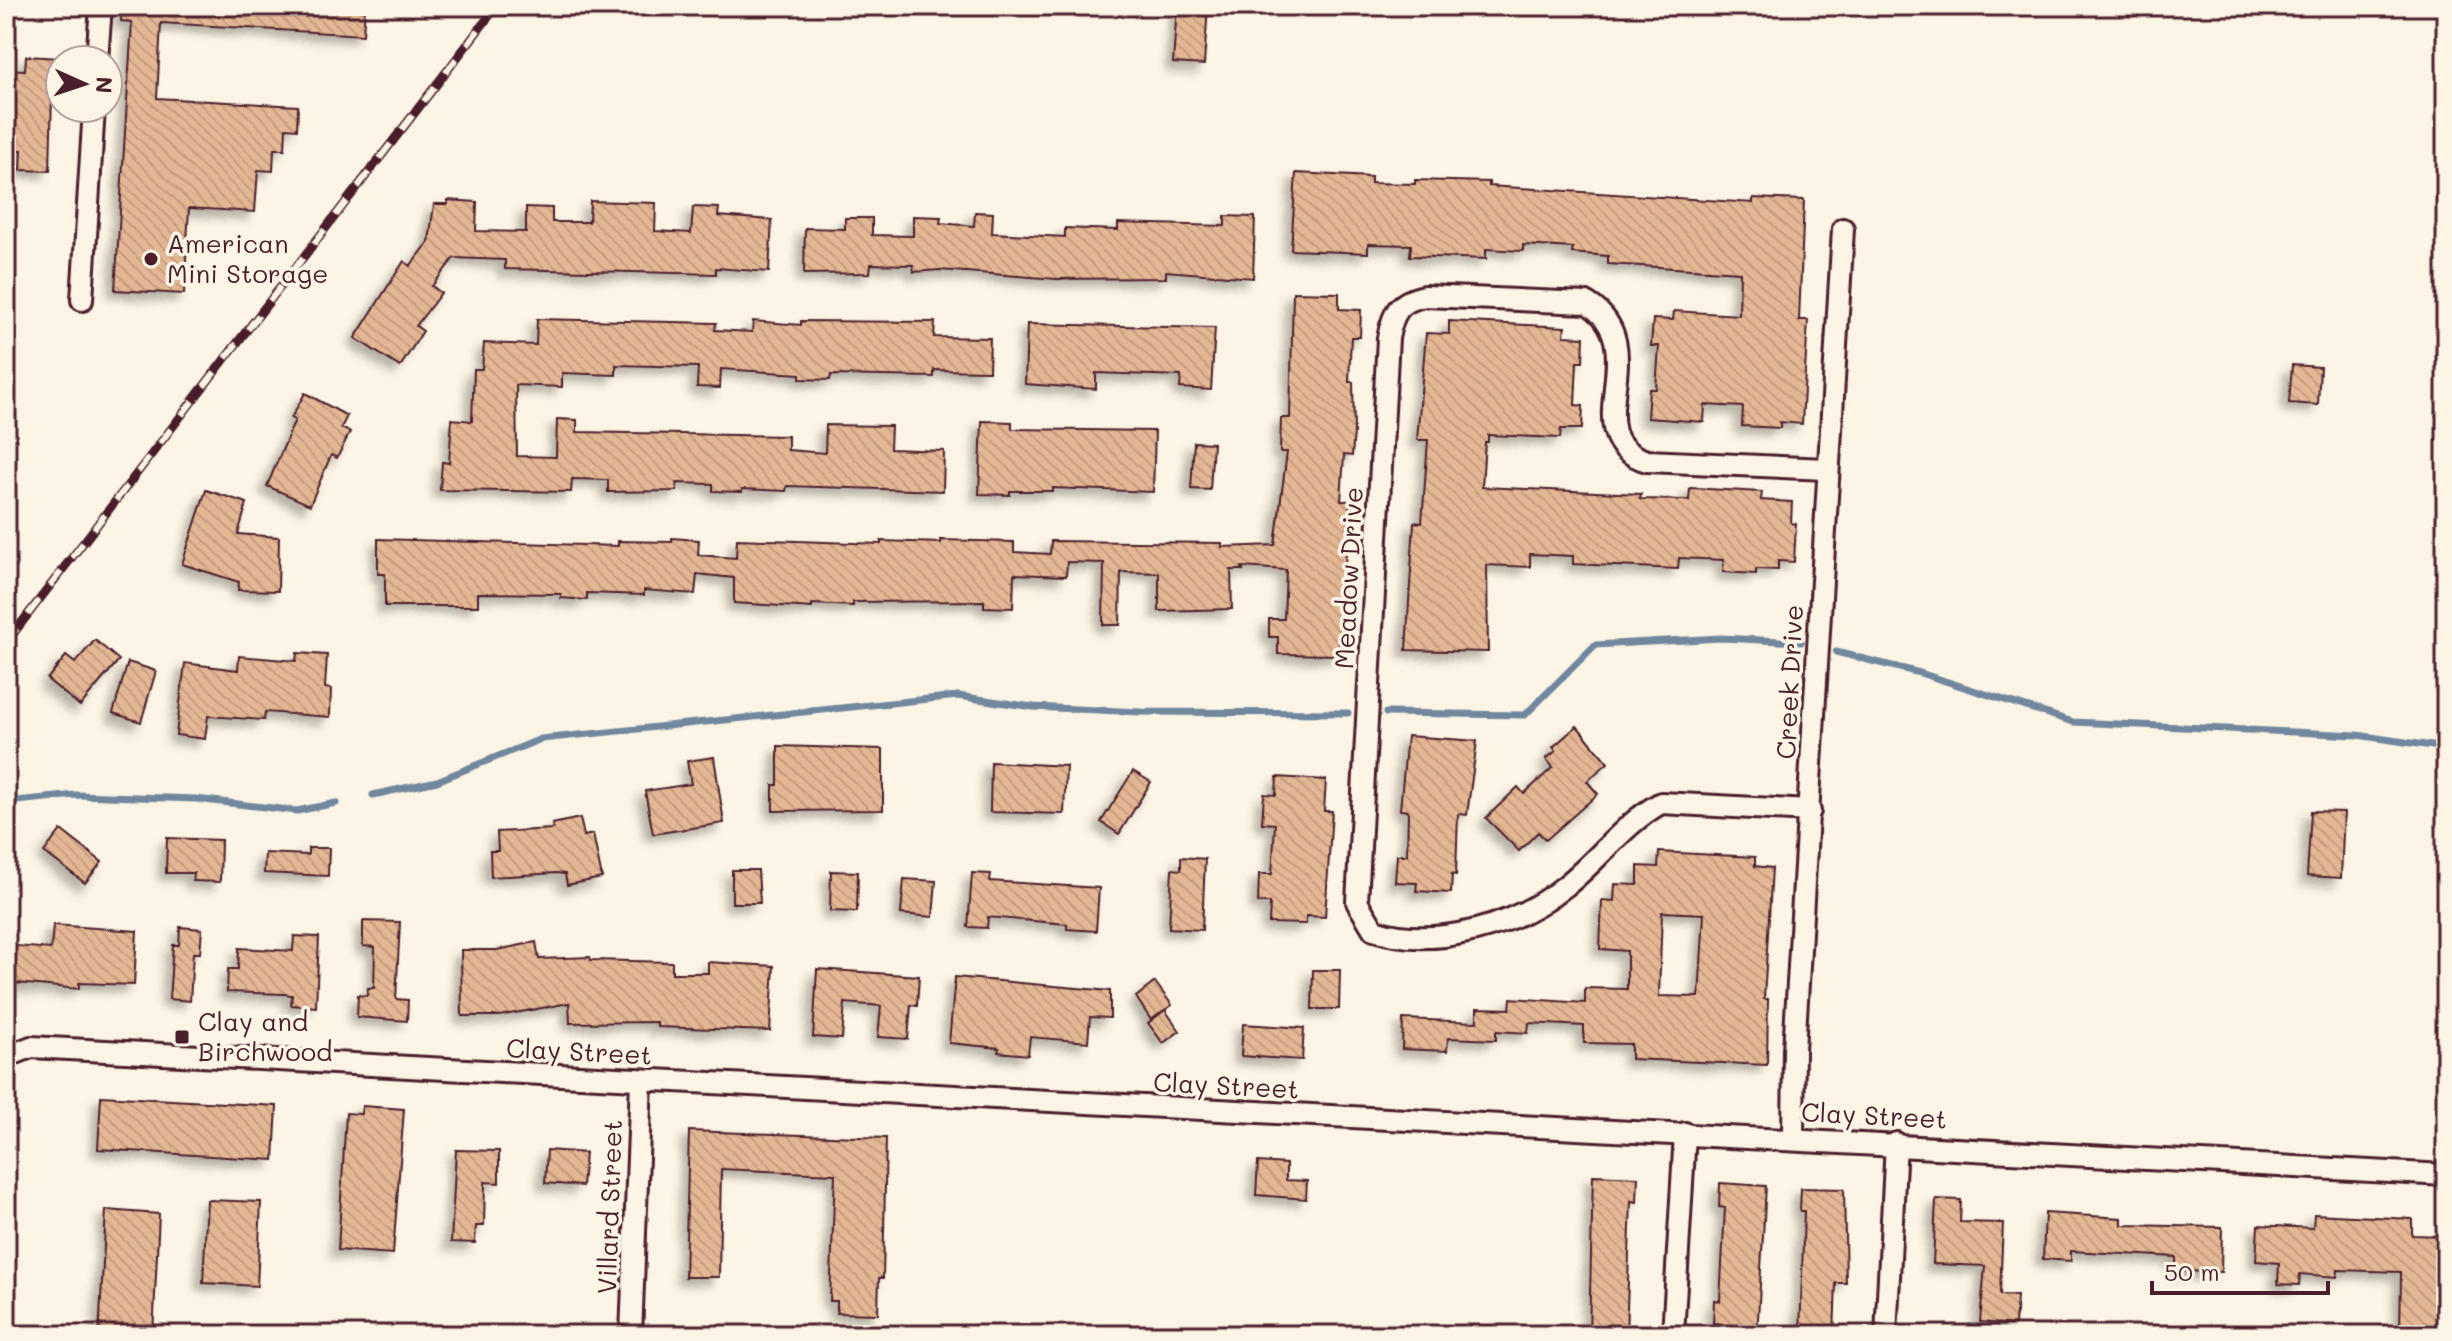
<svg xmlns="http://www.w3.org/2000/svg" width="2452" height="1341" font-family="Mali,sans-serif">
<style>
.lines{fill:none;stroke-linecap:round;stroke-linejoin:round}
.stream{stroke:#70879e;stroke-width:7}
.building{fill:url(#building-back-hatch);stroke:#4a1f2b;stroke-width:2;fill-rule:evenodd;filter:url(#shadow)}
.minor-casing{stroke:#4a1f2b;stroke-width:26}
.minor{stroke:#fcf5e5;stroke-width:20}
.rail-casing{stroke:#4a1f2b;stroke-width:9}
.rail{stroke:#fcf5e5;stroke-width:6;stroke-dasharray:18;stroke-linecap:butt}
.poi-dot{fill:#4a1f2b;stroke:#fcf5e5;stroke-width:3}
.labels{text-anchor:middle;stroke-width:7;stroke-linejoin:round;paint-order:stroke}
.poi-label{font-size:26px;fill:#4a1f2b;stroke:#fcf5e5;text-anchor:start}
.street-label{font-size:26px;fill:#4a1f2b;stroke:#fcf5e5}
</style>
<defs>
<pattern id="building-back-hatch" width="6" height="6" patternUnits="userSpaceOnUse" patternTransform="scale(2)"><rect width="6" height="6" fill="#e4b794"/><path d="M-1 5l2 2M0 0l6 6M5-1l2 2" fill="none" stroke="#c59d80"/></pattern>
<filter id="shadow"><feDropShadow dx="-7" dy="7" stdDeviation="4" flood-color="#0004"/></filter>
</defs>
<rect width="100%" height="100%" fill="#fcf5e5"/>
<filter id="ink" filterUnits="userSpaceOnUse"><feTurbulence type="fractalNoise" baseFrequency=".0125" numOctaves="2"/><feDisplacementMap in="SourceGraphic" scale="16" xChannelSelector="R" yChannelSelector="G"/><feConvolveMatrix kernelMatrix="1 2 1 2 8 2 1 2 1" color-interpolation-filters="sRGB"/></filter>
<g filter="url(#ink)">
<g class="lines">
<g class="stream">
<path d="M1836,652L1920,673L2073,722L2357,735L2446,748"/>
<path d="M1386,713L1525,715L1595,645L1721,638L1801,642"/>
<path d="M373,795L437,781L541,739L958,696L1033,707L1141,712L1348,713"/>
<path d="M6,802L76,795L196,799L297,811L336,803"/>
</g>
</g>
<g class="building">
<path d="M122,6H365L363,35L161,23L157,98L298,106L297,129L286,128L285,149H274L273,171L258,170L255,212L189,208L184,294L115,290L132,22L121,21Z"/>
<path d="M1177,6H1208L1204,65L1173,63Z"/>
<path d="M26,56L60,58L57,95L52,94L50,171L21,170L22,150H6V69L25,70Z"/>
<path d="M1296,173L1371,177V183L1415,184V180L1489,182V186L1753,203V198L1804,200L1799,320H1808L1802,424L1780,422V428L1742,426L1743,407L1705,405L1704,422L1647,418L1649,389H1656L1659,346H1651L1653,319L1673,320L1674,311L1739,315L1740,272L1608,264V256L1572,253L1573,248L1523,245V251L1486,249V259L1410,256L1411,245L1368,244V253L1291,250Z"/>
<path d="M448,200L477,202L476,231L526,232V207L552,208V222H589L590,201L656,203L655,231L691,233L693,207L719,208L718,216L772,220L769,272L716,268V274L505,269V260L454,258L432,286L441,293L416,326L423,331L400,367L355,338L404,261L410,266L429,242L434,204H448Z"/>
<path d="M975,212L993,213L992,233L1065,237V228L1118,230V223L1225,226V216L1255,217L1253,278L1166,271V278L1057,279L940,270L914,272L913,265L871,264L870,273L804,274L805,228L845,229V218H872V235L913,236V216L941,217L940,223L974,226Z"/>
<path d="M1293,292L1339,293V309L1361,310L1360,337H1351L1349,382H1353L1354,432L1352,456L1344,455L1341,501H1350L1338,655L1278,654V637H1269V619H1284L1286,570L1242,567L1243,570H1231L1232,609L1159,611V573L1121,572L1120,625H1103L1104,563L1067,562L1066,576L1014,574L1013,608L984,607V601L853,602V606L812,604V608L734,603V578L697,574L695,594L644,590V595L587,593V600L561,598V594L478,593V606H385V574H378V539L618,546V541L672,542V538L699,540L698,555L736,558L737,539L881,544V541L941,543V540L1014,542V552L1050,554L1051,541L1222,543V547L1275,545L1287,452H1280L1281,418H1290Z"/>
<path d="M537,319L716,323L715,330L752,332L753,321L801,325V321L935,322L934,337L990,338L989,371L934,370V377L831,375L830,380L800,379V374L721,369L720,388L697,387L698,367L616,365V375L562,373V387L516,385L517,456L556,457L557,419L577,420V432L788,436V450L825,453L826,425L891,426L890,449L944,451L943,491L787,486L786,491L742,489V492L713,491V484L677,483V491L608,492V480L572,479L571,492L440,490L442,462L449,463L452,419L472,421L474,369H482L484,343L536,345Z"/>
<path d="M1449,321L1565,327L1564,336L1584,337L1583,362H1577L1575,405L1583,406L1582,429H1561L1560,438L1488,435V442H1485L1482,487L1641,494L1640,499L1689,500L1690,488L1762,492L1761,500L1792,502L1791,523L1796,524L1794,562L1778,561V570L1756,569V574L1723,572L1724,560L1679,558L1678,569L1573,564V556L1530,554V567L1487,565L1488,652L1406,650L1414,522L1422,523L1428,440H1417L1426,333L1449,334Z"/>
<path d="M1027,324L1215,328L1211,390L1180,388L1181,376L1096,373V389L1025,384Z"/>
<path d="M2292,365L2320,367L2318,405L2289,403Z"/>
<path d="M305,393L347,416L341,428L350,432L337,458L331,455L310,505L267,486L295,420L291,418Z"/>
<path d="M982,421L1012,422V429L1155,431L1153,492L1053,488V491H1010V495L979,494Z"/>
<path d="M1194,442L1213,443L1210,490L1191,489Z"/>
<path d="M206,490L247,503L238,534L279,537L278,591L238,590L239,582L182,564Z"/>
<path d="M95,640L119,660L80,706L47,679L66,656L75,663Z"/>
<path d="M297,653L327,655L325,688L331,689L330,717L265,712L264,720L208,716L205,739L176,735L185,663L238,670L239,656L296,661Z"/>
<path d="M128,662L156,671L141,722L113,713Z"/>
<path d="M1577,726L1608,763L1587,781L1598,794L1546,840L1538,832L1519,851L1486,818L1518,787L1524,794L1553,767L1546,759L1556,751L1553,747Z"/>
<path d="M1407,736L1477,741L1467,815L1458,814L1456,875L1452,874L1451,893L1416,891L1417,883L1395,882L1397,855H1407L1408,811L1400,810Z"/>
<path d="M778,746L883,749V810L773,811V785H778Z"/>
<path d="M714,757L724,823L653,834L645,791L691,784L687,761Z"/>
<path d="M991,762L1066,766L1064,814L990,812Z"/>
<path d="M1133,771L1151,782L1119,834L1101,822Z"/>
<path d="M1277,777L1326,780L1324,811H1332L1325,917L1306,916V924L1269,923L1270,903H1258L1259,874H1272L1275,824L1262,823L1264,794L1276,795Z"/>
<path d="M2311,811L2344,812L2341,878L2307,876Z"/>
<path d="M580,818L584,836L593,834L602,878L567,885L565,874L556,873L491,877L490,851H498L497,832L553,829L552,824Z"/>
<path d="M61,830L102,862L85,883L44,852Z"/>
<path d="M167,838L221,840L220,882L193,881L194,873H166Z"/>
<path d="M308,848H329L328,876L264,873L265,853L308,855Z"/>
<path d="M1659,852L1755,857V866L1772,868L1764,999H1768L1767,1065L1631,1059V1044L1584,1043V1026L1529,1023L1528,1033L1496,1031V1040L1448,1038L1447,1051L1402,1049L1403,1019L1477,1022V1008L1510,1009L1511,998L1585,1003V988L1627,989V951L1600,949L1602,900L1614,901L1615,884L1638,885V866L1658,867ZM1662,912L1704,914L1699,997L1659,996Z"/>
<path d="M1181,857L1205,859L1202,930L1169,928L1172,869L1181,870Z"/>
<path d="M732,870H758L760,903H732Z"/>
<path d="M831,871L858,872L857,912L830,911Z"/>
<path d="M972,873L991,874L990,881L1099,888L1096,931L1067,929V924L988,917L987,928L968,927Z"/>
<path d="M904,879L936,881L933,917L901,914Z"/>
<path d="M363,921L400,922L396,999L408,1000L407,1021L357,1017L358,995L367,996L368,988H374L375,947L363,946Z"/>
<path d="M53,925L137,931L134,985L79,983V989L6,982V945L51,949Z"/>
<path d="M180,927L202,929L200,953H193L190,1001L169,999L173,945H179Z"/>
<path d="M294,936L319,937L316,1007L291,1005L292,995L284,994L227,992L228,969H238L239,948L293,951Z"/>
<path d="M536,942L539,959L590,957L591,960L672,962V973H708V962L774,966L770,1031L657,1027V1022L570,1023L569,1003L499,1016H462L461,950H497Z"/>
<path d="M817,969L919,976L917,1006L911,1005L908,1039L878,1037L881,1006L845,1003L842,1039L813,1037Z"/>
<path d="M1313,970H1340L1339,1009H1312Z"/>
<path d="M955,977L1110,991V1018L1090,1017L1088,1042L1030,1037L1028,1055L998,1052L999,1048L949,1043Z"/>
<path d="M1155,982L1172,1005L1151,1020L1136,997Z"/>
<path d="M1165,1010L1180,1031L1163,1043L1148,1023Z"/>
<path d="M1243,1024L1304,1028L1302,1060L1241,1056Z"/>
<path d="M101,1096L277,1106L274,1160L98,1149Z"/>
<path d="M362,1106L404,1109L393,1254L338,1250L346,1113L361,1114Z"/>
<path d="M689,1131L886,1138L883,1278H879L878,1314L837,1313V1301H830L835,1174L721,1169L719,1277H685Z"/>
<path d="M456,1150L499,1151V1183L485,1182L484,1226H476L475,1243L451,1242Z"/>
<path d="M547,1150L585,1153L582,1186L545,1183Z"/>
<path d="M1258,1162L1286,1164V1180L1307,1181L1306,1199L1256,1195Z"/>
<path d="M1593,1175L1638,1177L1637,1202L1631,1201L1626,1335H1589Z"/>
<path d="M1720,1183L1766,1186L1757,1335H1721L1722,1324L1713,1323L1714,1300L1720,1301L1725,1208L1719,1207Z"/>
<path d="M1801,1188L1844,1189L1846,1283H1836L1834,1335H1800L1804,1211H1800Z"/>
<path d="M1936,1199L1961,1200L1960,1222L2003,1223L2000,1295L2017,1296L2015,1325L1980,1322L1985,1266L1933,1264Z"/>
<path d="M207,1200L261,1202L257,1286L203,1283Z"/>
<path d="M106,1210L159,1214L153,1335H99Z"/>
<path d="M2045,1213L2122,1218V1225L2222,1227L2221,1272L2176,1271V1257L2071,1251V1261L2043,1259Z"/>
<path d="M2314,1214L2412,1219V1235L2446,1236V1335H2400L2401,1272L2338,1270L2337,1277L2300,1274L2299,1285L2278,1284L2279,1263L2256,1261L2258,1225L2313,1228Z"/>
</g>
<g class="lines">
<g class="minor-casing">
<g id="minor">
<path d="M97,60L101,6"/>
<path d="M82,300L94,108"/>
<path d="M1810,811L1661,803C1623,824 1598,861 1564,887C1515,926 1435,950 1374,930L1357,902L1388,338C1393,313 1398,301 1425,296L1587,303C1658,347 1570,437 1647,461L1827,469"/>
<path d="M6,1057L31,1047L2446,1175"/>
<path d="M1793,1138L1794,1050L1843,229"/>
<path d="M631,1335L641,1081"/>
<path d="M1673,1335L1685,1133"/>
<path d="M1886,1335L1896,1143"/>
</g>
</g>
<use href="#minor" class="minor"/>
<g class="rail-casing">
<path id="rail" d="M6,643L497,6"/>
</g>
<use href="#rail" class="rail"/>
</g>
</g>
<g class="poi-dot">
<circle cx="151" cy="259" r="8"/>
<rect x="174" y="1029" width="16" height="16" rx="4"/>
</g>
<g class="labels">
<g class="poi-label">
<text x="167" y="253">American<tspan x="167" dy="30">Mini Storage</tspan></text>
<text x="198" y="1031">Clay and<tspan x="198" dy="30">Birchwood</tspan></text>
</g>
<g class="street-label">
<text transform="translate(1349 578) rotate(-87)" y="9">Meadow Drive</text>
<text transform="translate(1790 682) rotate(-87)" y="9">Creek Drive</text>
<text transform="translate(579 1052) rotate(3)" y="9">Clay Street</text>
<text transform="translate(1226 1086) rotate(3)" y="9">Clay Street</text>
<text transform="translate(1874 1116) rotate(3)" y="9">Clay Street</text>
<text transform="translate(610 1207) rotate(-88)" y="9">Villard Street</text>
</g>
</g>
<rect width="2452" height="1341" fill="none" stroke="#fcf5e5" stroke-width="32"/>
<rect x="16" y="16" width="2420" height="1309" fill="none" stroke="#4a1f2b" stroke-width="3" filter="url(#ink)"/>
<g transform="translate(84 84) rotate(93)"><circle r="38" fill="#fcf5e5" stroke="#b59f9b" stroke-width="2"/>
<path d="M0-6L14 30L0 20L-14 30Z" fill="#4a1f2b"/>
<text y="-12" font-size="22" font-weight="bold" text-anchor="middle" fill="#4a1f2b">N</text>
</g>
<path d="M2152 1281v12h176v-12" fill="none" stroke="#4a1f2b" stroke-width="4"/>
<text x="2164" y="1281" font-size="24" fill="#4a1f2b" stroke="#fcf5e5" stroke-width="6" paint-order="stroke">50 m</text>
</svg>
